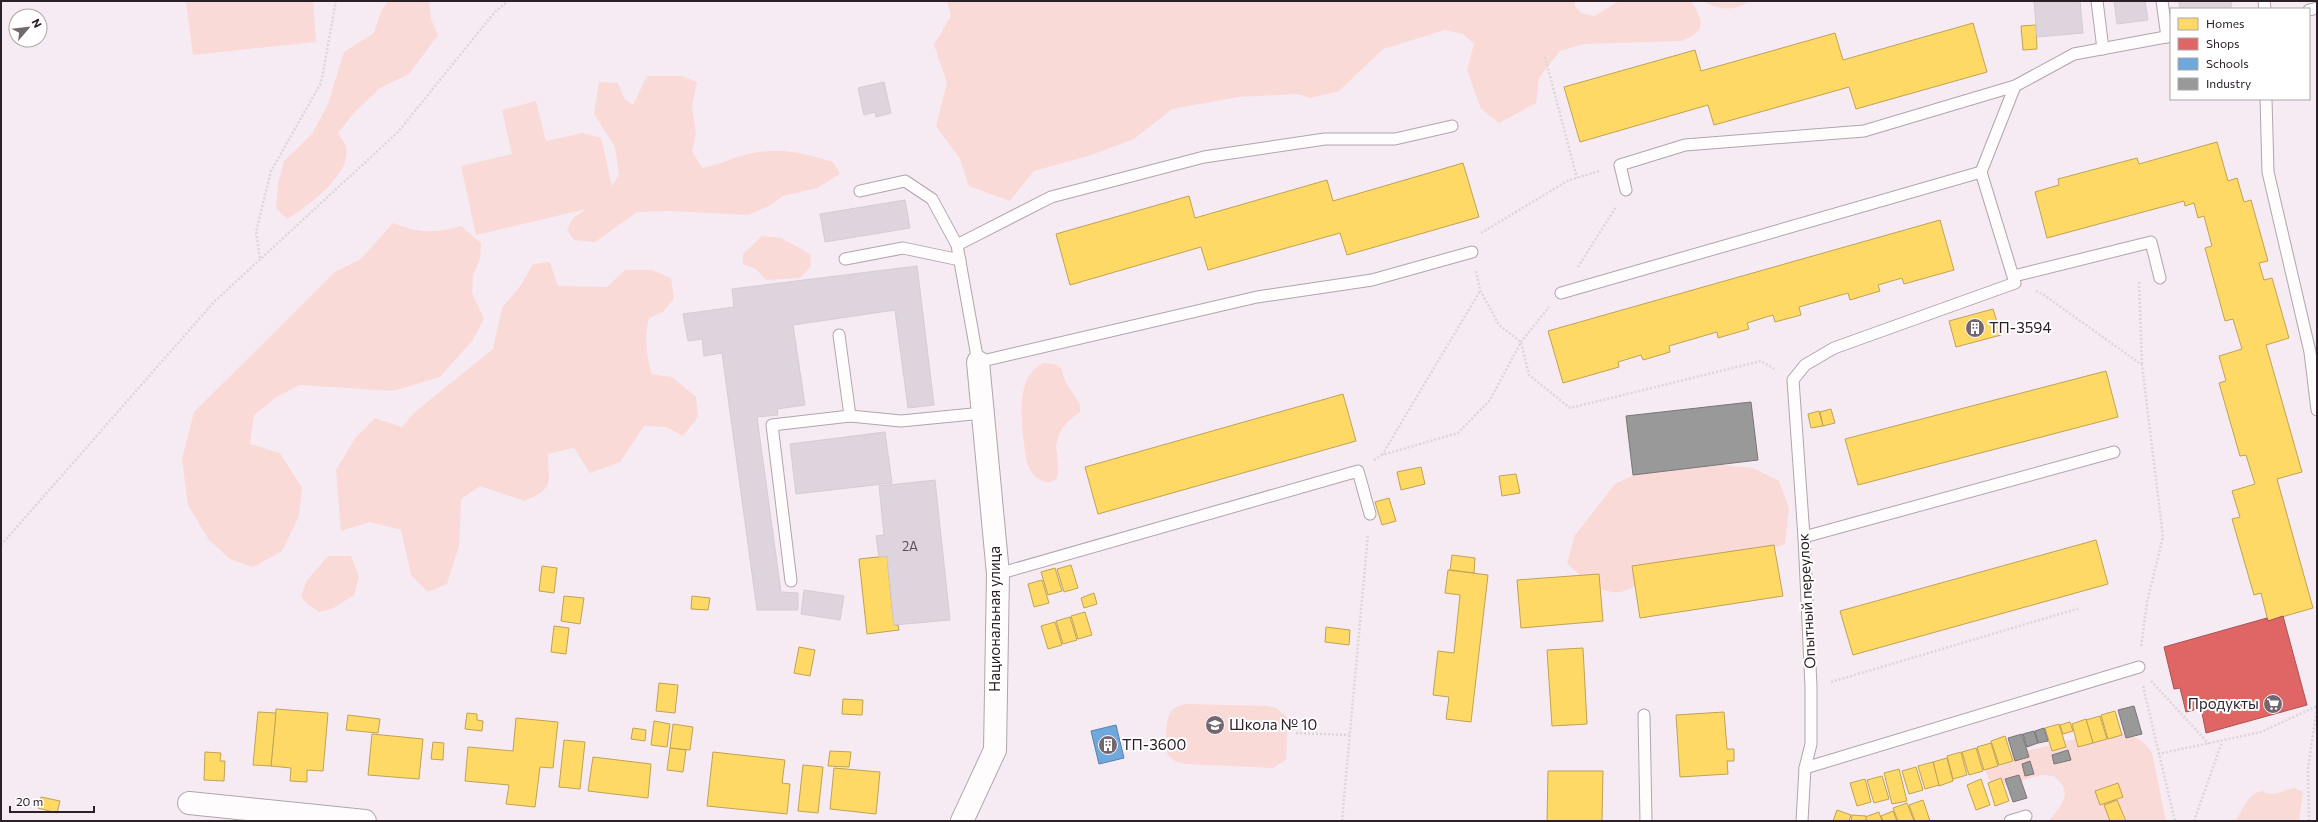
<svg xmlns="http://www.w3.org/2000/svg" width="2318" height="822" font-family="Commissioner,sans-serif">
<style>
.green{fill:#fadad6}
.homes{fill:#ffd966;stroke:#c0a253}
.shops{fill:#e06666;stroke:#aa5153}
.schools{fill:#6fa8dc;stroke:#5b7fa6}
.industry{fill:#999;stroke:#787577}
.building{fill:#ddd4de;stroke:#d4ccd5}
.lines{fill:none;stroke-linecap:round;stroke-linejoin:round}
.lane-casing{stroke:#b0a5ac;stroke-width:13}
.street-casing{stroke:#b0a5ac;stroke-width:24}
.path{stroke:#dad6d9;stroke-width:2.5;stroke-dasharray:2 2;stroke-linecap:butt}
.lane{stroke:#fefcfd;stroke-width:11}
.street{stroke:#fefcfd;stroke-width:22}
.labels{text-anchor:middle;stroke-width:4;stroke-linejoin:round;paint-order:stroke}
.number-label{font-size:13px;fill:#5a4f58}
.poi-label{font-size:15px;fill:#2c2028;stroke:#fff;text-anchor:start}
.street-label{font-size:15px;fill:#2c2028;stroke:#fff}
</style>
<rect width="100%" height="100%" fill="#f6ebf3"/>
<g class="green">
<path d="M186,1H313L316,42L193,55Z"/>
<path d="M388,1L429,2L431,19L438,35L409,74L380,88L353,114L338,133C340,137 345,142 346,147C353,173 306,208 287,219L276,208L278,184L284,161L312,134L328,104L344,52L374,33L381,11Z"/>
<path d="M947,1H1575V6L1581,13L1594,16L1619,1H1691C1704,22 1707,31 1681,41L1583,44L1560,51L1539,78L1536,103L1499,123L1481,109L1467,70L1474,44L1463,34L1445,30L1383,49L1339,91L1311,98L1297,94L1239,97L1172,109L1134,139L1091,155L1034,171L1010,201L969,186L960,159L936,126L947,83L934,45L951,16Z"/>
<path d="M1704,1H1748C1736,12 1716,10 1704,1Z"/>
<path d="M647,76H682L697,82L692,106L696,134L692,151L702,168C720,165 736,156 753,153C783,147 805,154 833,162L840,174L817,188L783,196L769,206L748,215L671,211L637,212L595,242L574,240L567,230L573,218L586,209L476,235L461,166L512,154L502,110L536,101L546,141L582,133L601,138L612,186L619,175L615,147L594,114L599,82L618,83L624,98L633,105Z"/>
<path d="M393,223C419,233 434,234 461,226L481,243L480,259L473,276L472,293L484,319L472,341L440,377L393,391L300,385L278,396L254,415L250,444L280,453L302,488L299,516L282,551L253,567L230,559L209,540L188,505L182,459L194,412L335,272L361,259Z"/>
<path d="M762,236L781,238L810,254L811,266L800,278L766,280L756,269L743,264V254Z"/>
<path d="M550,262L558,286L607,287L625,270H652L671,278L674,298L664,311L649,318C644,337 646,355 652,374L672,377L696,397L698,417L683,436L666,427L644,426L620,462L590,473L574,448L548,454C548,483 556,487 525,501L480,486L461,499L459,546L447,584L428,592L411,575L401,530L370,522L341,531L336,470L356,437L375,418L402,427L416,411L493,349L502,308L521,285L533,264Z"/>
<path d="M1044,363L1055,364L1061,368L1065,381L1080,405V412C1074,417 1066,422 1062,429C1059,434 1057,441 1056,446C1056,455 1066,489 1043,481C1034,478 1031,472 1027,463C1023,436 1011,376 1044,363Z"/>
<path d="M1702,463L1753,468L1779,481L1789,508L1785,544C1742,559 1698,564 1655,577C1642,580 1627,595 1612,592C1595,589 1579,575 1567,563L1575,535L1615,484L1649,468Z"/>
<path d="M328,556H351L359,577L354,595L332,609L320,612L308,605L301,596L307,580Z"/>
<path d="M1187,704L1268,706L1276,708L1288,718L1286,760L1273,768L1186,764C1166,761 1164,751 1166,733C1167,717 1169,706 1187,704Z"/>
<path d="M2098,733C2119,732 2141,733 2152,753L2166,821H2049C2060,806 2076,792 2053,776C2048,776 2043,774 2038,776C2017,780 1988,800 1985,765L1991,757L2039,748Z"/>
<path d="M2295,788L2303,792L2299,821H2235C2244,810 2246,794 2262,791C2273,798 2282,790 2295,788Z"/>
</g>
<g class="homes">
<path d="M1973,23L1987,72L1856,109L1849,87L1714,125L1708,105L1580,142L1564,87L1695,50L1701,71L1835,33L1843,60Z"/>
<path d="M2036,25L2037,49L2023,50L2021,26Z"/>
<path d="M2217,142L2228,181L2237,178L2244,202L2251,200L2268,261L2259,263L2264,280L2272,278L2289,338L2266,345L2302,472L2277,479L2313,608L2268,621L2261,593L2254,595L2232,519L2240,517L2232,491L2255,484L2246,455L2240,456L2219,383L2226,381L2219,356L2242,349L2233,319L2225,321L2205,248L2212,246L2204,216L2198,218L2194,203L2185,206L2184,201L2047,238L2035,192L2059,185L2058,179L2137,158L2139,164Z"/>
<path d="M1463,163L1479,217L1347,255L1340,233L1208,270L1201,247L1070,285L1056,234L1189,196L1195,218L1327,180L1333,201Z"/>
<path d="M1940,220L1954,270L1904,284L1902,278L1878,285L1880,291L1850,300L1848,293L1799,307L1801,315L1775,322L1773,315L1747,323L1749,329L1718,338L1717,332L1669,346L1670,352L1643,360L1641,355L1618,362L1619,367L1563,383L1548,331Z"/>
<path d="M1993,309L2001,335L1956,347L1949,321Z"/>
<path d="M2106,371L2118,417L1858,485L1845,439Z"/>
<path d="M1343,394L1356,441L1098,514L1085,467Z"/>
<path d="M1831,409L1835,423L1823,426L1820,412Z"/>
<path d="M1819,411L1823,426L1811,428L1808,414Z"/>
<path d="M1421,467L1425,484L1401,490L1397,472Z"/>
<path d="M1516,474L1520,493L1502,496L1499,476Z"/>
<path d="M1389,498L1396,521L1382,525L1375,502Z"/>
<path d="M2096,540L2108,584L1853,655L1840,611Z"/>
<path d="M1774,545L1783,596L1640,618L1632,566Z"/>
<path d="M1452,555L1475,558L1474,573L1450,570Z"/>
<path d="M887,556L894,625H898L899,630L867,634L859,559Z"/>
<path d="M1071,565L1078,588L1064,592L1057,569Z"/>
<path d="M542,566L557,568L554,593L539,591Z"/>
<path d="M1055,568L1062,591L1048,595L1041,572Z"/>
<path d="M1448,570L1488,575L1471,722L1446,719L1449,697L1433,695L1438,651L1454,653L1460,595L1445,593Z"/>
<path d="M1599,574L1603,621L1521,628L1517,580Z"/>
<path d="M1042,580L1049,603L1034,607L1028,584Z"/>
<path d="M1094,593L1097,604L1084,608L1081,598Z"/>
<path d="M564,596L584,598L580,624L561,621Z"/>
<path d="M692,596L710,598L708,610L691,609Z"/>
<path d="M1085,612L1092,635L1078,639L1071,616Z"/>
<path d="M1070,617L1077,640L1063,644L1056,621Z"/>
<path d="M1055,622L1062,645L1048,649L1041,626Z"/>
<path d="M554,626L569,628L566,654L551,652Z"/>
<path d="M1326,627L1350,630L1349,645L1325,642Z"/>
<path d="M799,647L815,650L810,676L794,673Z"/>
<path d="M1583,648L1587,724L1552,726L1547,650Z"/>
<path d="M659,683L678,685L675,713L656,711Z"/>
<path d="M843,699L863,700L862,715L842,714Z"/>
<path d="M276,709L328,713L323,771L307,770V782L290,781L291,768L271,766Z"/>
<path d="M2115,711L2122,735L2108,739L2101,715Z"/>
<path d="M258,712L276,713L271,766L253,765Z"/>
<path d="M1724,712L1727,749H1734V761H1727L1728,774L1680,777L1676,715Z"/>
<path d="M467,713L477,714V720L483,721L482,731L465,729Z"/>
<path d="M348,715L380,719L378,733L346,730Z"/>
<path d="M2100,716L2107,739L2093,743L2086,720Z"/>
<path d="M516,718L558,722L553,768L540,767L535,807L506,804L509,785L465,781L468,747L513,751Z"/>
<path d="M2086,719L2093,743L2078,747L2072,724Z"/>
<path d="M654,721L670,724L667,747L651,745Z"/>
<path d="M2070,722L2073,731L2063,734L2060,725Z"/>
<path d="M673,724L693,727L690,750L670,748Z"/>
<path d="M2059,724L2066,747L2052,751L2045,728Z"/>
<path d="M633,728L646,730L645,741L631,739Z"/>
<path d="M372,734L423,739L419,779L368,775Z"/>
<path d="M2005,736L2013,761L1999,765L1991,741Z"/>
<path d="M564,740L585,742L580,789L559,787Z"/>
<path d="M433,742L444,743L443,760L431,759Z"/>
<path d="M1991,743L1998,766L1984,770L1977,747Z"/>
<path d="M670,748L686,750L683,772L667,770Z"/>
<path d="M1976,748L1983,771L1969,775L1962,752Z"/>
<path d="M830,751L851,752L849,767L828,766Z"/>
<path d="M205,752L221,753L220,761H225L224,781L204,780Z"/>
<path d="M713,752L785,760L782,783L790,784L787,814L707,806Z"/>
<path d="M1961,752L1967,775L1953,779L1947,756Z"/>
<path d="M593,757L651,764L648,798L588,791Z"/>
<path d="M1947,758L1953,781L1939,786L1933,762Z"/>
<path d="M1933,762L1939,785L1925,789L1918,766Z"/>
<path d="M803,765L823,767L818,813L798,811Z"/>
<path d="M1916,767L1923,790L1909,794L1902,771Z"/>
<path d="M834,768L880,772L876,814L830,809Z"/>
<path d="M1899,769L1907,801L1892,804L1884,773Z"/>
<path d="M1548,771H1603L1602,821H1547Z"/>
<path d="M1882,776L1889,799L1874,803L1867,780Z"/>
<path d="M2001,778L2009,801L1995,806L1988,783Z"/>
<path d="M1865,779L1871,802L1857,806L1850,783Z"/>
<path d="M1981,779L1990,805L1976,810L1967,785Z"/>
<path d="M2118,783L2123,797L2100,805L2095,791Z"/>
<path d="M41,797L60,801L57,813L38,808Z"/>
<path d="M1923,800L1930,821H1915L1909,805Z"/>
<path d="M2117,800L2126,821H2110L2104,805Z"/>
<path d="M1907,803L1914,821H1898L1893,808Z"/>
<path d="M1837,810L1851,815L1849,821H1833Z"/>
<path d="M1893,811L1897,821H1883L1881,816Z"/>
<path d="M1879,812L1882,821H1867L1865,817Z"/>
<path d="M1852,815L1866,816V821H1851Z"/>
</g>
<path class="shops" d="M2283,616L2307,705L2206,733L2201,708L2186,712L2180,688L2174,689L2164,647L2267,618L2268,621Z"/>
<path class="schools" d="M1116,725L1124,758L1099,764L1091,731Z"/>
<g class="industry">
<path d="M1751,402L1758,460L1633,475L1626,416Z"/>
<path d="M2134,706L2142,734L2126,738L2118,710Z"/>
<path d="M2044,728L2048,741L2038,743L2035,731Z"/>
<path d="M2034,731L2038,743L2027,747L2023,734Z"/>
<path d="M2022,734L2029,757L2015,761L2008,738Z"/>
<path d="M2068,750L2071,760L2054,764L2052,755Z"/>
<path d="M2030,761L2034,774L2025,776L2022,764Z"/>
<path d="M2019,775L2027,798L2013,802L2005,779Z"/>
</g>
<g class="building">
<path d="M2034,1H2080L2083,33L2037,37Z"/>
<path d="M2114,1H2145L2148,20L2117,24Z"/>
<path d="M2179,1H2231L2232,9H2180Z"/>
<path d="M884,82L891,113L876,117L875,112L864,115L858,88Z"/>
<path d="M905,200L910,228L825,242L820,214Z"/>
<path d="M917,266L934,405L908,408L895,310L793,325L805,405L777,409L778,415L757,417L781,592L798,593V610H757L722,353L704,356L702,339L688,341L683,314L734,307L732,289Z"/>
<path d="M885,432L892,483L796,494L790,444Z"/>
<path d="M935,480L950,620L894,625L887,556L879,557L876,536L884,535L879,486Z"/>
<path d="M804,590L844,596L840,620L801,614Z"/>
</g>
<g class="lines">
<g class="lane-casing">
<g id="lane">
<path d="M2097,1L2103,49"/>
<path d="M2162,1L2167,37"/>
<path d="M2264,1L2265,9"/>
<path d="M2309,10L2317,8"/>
<path d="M2266,99L2268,172L2310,352L2317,410"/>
<path d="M1981,172L2015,86"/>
<path d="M1626,190L1620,165L1685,145L1864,131L2015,86L2074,54L2171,36"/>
<path d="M860,191L905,181L932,199L957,245L978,362L1257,297L1372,280L1472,252"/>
<path d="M957,245L1051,197L1204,157L1325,139H1395L1452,126"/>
<path d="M845,259L903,248L960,260"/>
<path d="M2014,276L2151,242L2160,278"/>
<path d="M1561,293L1981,172L2015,283L1834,348L1805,365L1793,380L1804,537L1811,687V744L1805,768L1802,821"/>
<path d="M839,335L850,416L901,421L983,413"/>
<path d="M1804,537L2114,452"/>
<path d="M998,574L1358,471L1370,514"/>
<path d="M791,581L772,425L850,416"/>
<path d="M1644,715L1646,821"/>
<path d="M1805,768L2139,667"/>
<path d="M2010,821L2026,816"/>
</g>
</g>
<g class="street-casing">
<g id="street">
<path d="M189,803L365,821"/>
<path d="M962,821L995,750L998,574L978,362"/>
</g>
</g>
<g class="path">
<path d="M1545,57L1577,178"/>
<path d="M1481,233L1569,180L1600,171"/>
<path d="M260,258L256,232L271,171L321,83L336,1"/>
<path d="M1578,267L1616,207"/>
<path d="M1476,271L1480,290L1499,325L1521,342L1529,375L1570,408L1761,361L1776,370"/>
<path d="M2139,282L2142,365"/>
<path d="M2036,291L2044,295L2142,365L2163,537L2147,602L2141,647"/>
<path d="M1382,455L1480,291"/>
<path d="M1374,460L1382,455L1458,433L1490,400L1521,342L1549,307"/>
<path d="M1,545L214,302L398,132L494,13L508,1"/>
<path d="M2151,681L2209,744"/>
<path d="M1831,682L2080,608"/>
<path d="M2143,686L2175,821"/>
<path d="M1296,733L1349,735"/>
<path d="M2158,754L2261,732L2317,706"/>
<path d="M1342,821L1368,534"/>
<path d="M2194,821L2222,742"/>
<path d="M2309,821L2308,768L2317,707"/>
</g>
<use href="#lane" class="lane"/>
<use href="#street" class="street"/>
</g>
<defs>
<g id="building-disc" transform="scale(1)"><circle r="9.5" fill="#73676f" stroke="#fff"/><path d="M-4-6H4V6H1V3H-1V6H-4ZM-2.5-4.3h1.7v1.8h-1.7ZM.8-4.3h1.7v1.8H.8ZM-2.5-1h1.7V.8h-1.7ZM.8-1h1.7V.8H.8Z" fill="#fff"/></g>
<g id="supermarket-disc" transform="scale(1)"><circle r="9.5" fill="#73676f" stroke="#fff"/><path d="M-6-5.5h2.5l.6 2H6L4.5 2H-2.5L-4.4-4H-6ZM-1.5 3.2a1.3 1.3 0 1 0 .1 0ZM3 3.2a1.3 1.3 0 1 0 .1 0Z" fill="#fff"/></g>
<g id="school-disc" transform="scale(1)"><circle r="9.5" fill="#73676f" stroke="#fff"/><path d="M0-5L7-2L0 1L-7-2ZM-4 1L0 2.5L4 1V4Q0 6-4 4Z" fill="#fff"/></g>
</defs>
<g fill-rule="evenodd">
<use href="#building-disc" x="1975" y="328"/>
<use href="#supermarket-disc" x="2273" y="704"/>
<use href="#school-disc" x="1215" y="725"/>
<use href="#building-disc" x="1108" y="745"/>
</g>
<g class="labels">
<g class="number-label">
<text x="910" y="551">2А</text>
</g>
<g class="poi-label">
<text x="1989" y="333">ТП-3594</text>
<text x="2259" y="709" text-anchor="end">Продукты</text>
<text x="1229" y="730">Школа № 10</text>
<text x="1122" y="750">ТП-3600</text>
</g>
<g class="street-label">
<text transform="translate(1807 601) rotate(-93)" y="5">Опытный переулок</text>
<text transform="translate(995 619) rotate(-90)" y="5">Национальная улица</text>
</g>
</g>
<rect width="2318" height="822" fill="none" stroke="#2c2028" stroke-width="4"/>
<rect x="2170" y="8" width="140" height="92" fill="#ffffff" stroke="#aba6a9"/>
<rect x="2178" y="18" width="20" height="12" fill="#ffd966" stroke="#aba6a9"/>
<text x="2206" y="28" font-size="12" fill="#2c2028">Homes</text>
<rect x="2178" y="38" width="20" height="12" fill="#e06666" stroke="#aba6a9"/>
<text x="2206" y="48" font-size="12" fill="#2c2028">Shops</text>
<rect x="2178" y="58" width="20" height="12" fill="#6fa8dc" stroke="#aba6a9"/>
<text x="2206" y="68" font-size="12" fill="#2c2028">Schools</text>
<rect x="2178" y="78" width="20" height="12" fill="#999999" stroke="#aba6a9"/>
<text x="2206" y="88" font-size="12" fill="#2c2028">Industry</text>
<g transform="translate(28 28) rotate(62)"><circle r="19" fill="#ffffff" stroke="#aba6a9"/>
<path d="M0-3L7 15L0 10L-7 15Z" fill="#73676f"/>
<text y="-6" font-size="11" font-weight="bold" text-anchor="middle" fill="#2c2028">N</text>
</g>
<path d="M10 806v6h84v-6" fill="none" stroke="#2c2028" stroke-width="2"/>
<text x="16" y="806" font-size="12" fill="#2c2028" stroke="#ffffff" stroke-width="3" paint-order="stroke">20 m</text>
</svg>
